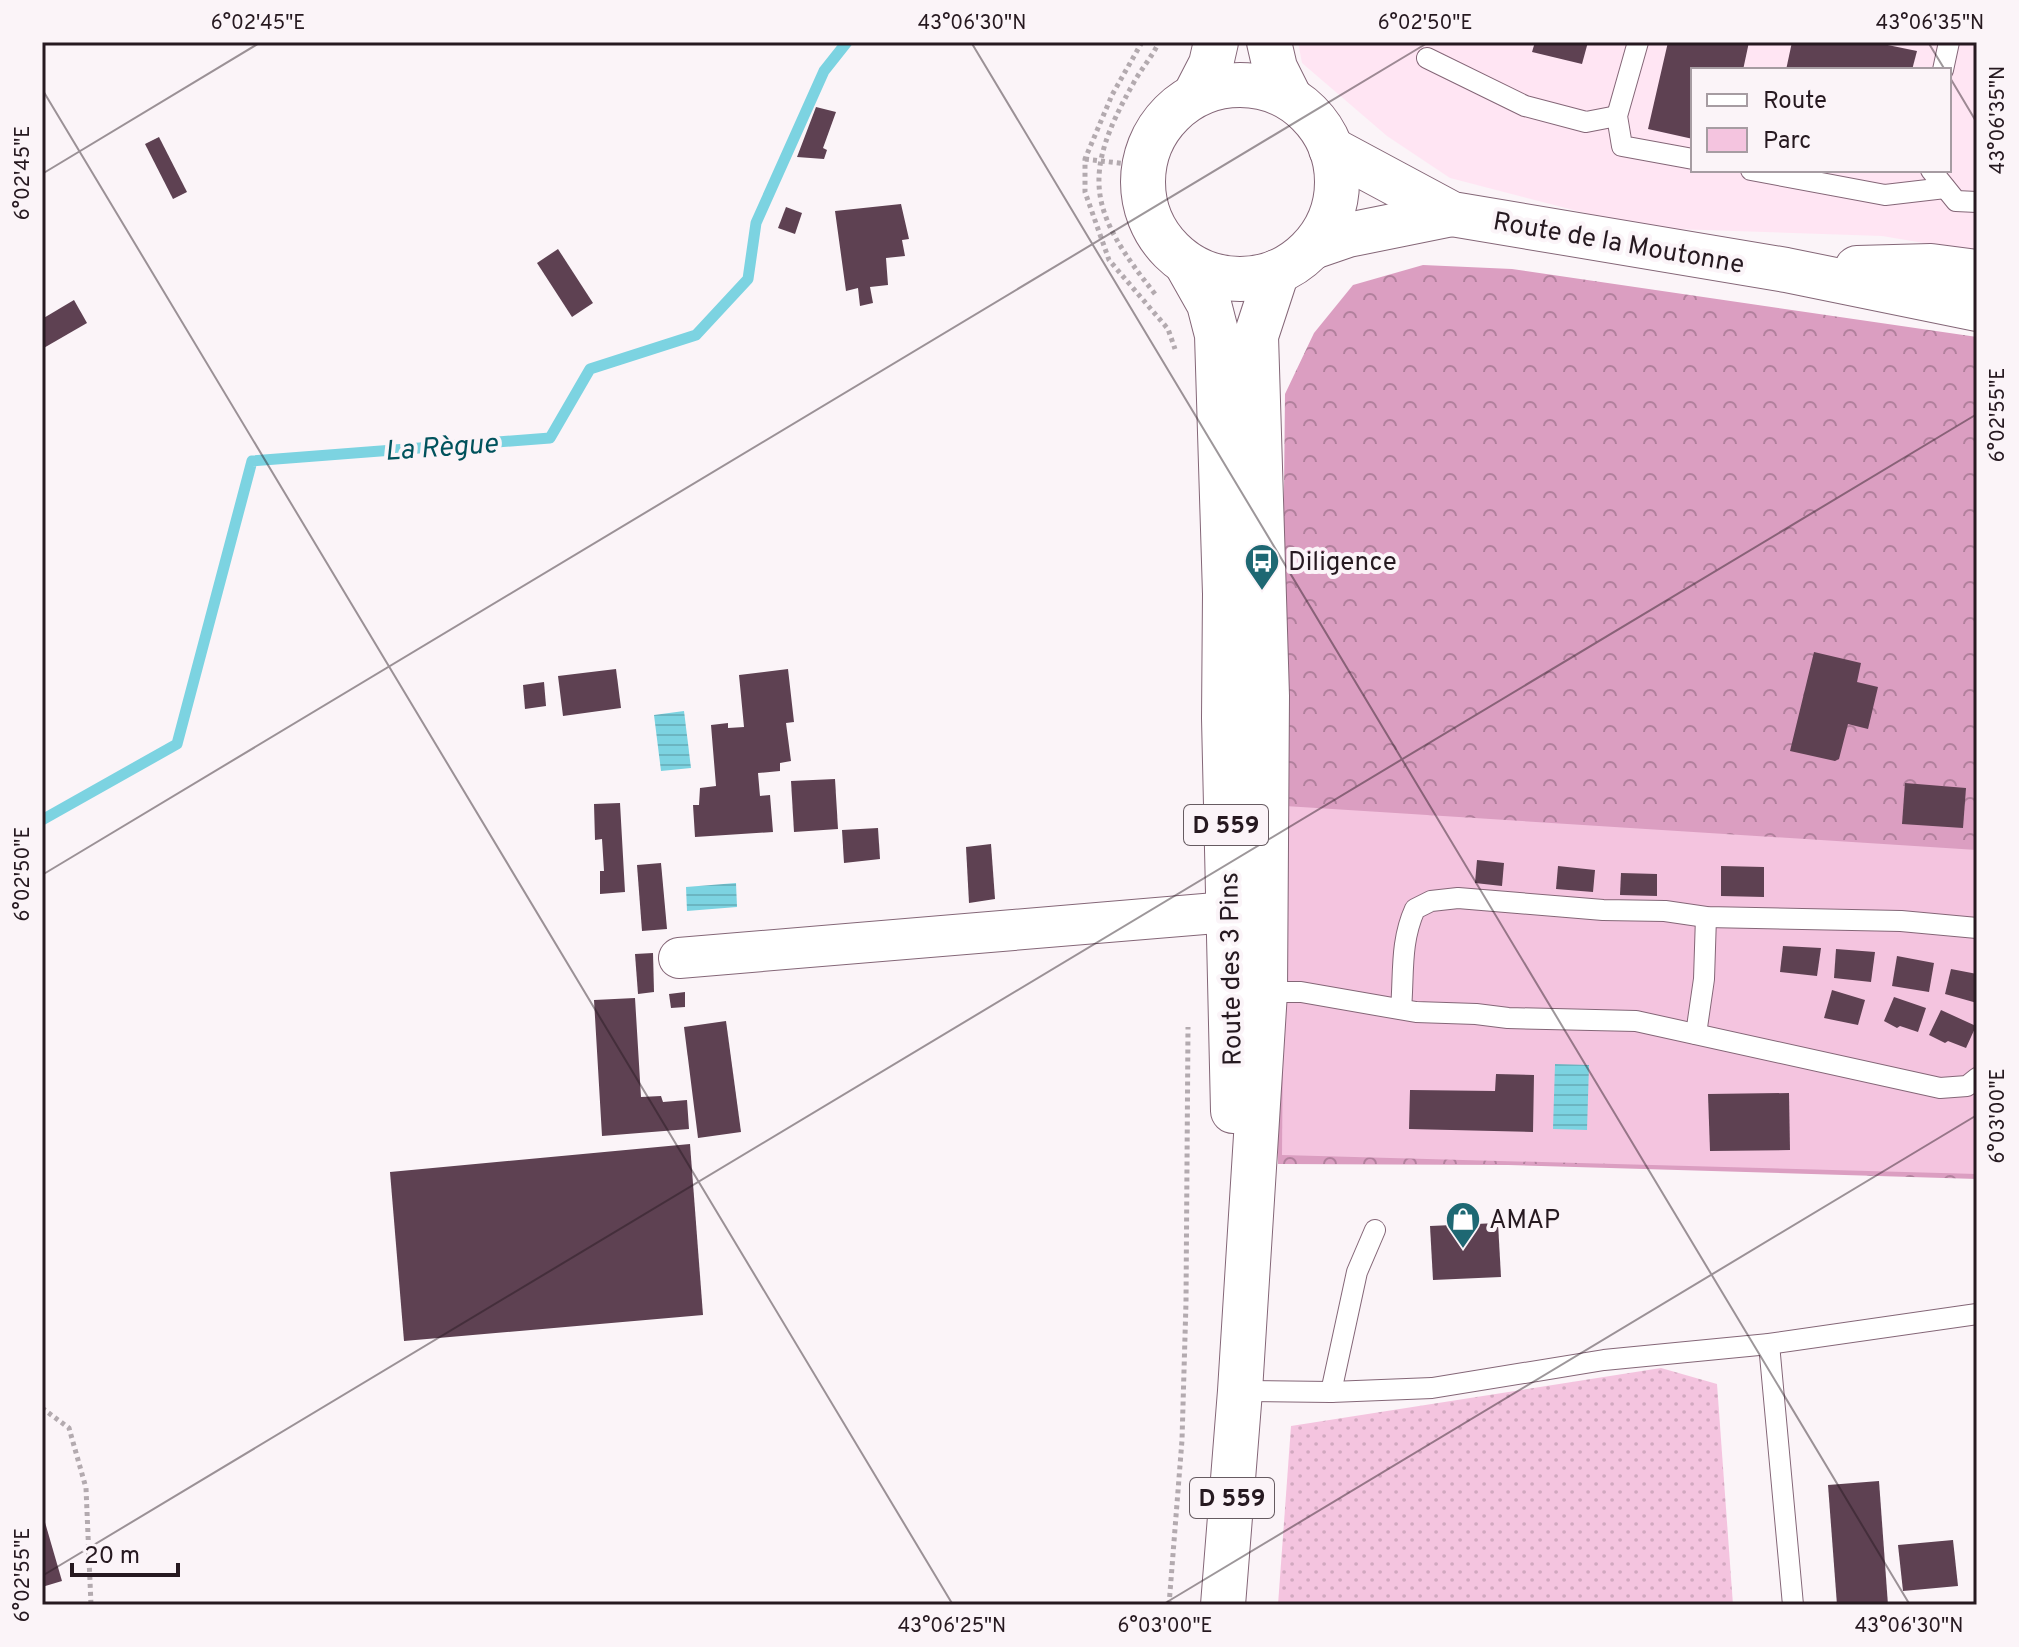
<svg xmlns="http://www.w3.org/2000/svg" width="2019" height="1647" font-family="Overpass,sans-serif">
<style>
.built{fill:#ffe5f3;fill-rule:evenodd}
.grass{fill:url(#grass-dots)}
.forest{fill:url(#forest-crowns)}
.park{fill:#f4c4df}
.water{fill:url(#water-rules)}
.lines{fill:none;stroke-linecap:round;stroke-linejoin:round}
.stream{stroke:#7cd3e1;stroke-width:11}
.building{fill:#5e4152}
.service-casing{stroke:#846677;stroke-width:22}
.minor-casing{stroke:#846677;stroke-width:42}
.secondary-casing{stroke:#846677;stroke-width:46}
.primary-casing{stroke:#846677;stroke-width:46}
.path{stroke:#b3aaaf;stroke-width:5;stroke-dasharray:4 4;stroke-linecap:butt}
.service{stroke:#fff;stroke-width:20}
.minor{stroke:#fff;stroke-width:40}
.secondary{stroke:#fff;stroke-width:44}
.primary{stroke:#fff;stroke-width:44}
.ticks{fill:none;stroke:#261920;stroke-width:2;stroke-opacity:0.45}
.labels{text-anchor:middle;stroke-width:8;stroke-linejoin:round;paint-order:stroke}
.shield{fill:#fbf4f8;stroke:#665b61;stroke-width:2}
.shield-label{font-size:24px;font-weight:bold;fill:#261920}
.street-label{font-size:26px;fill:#261920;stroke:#fbf4f8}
.poi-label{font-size:26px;fill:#261920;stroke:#fbf4f8;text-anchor:start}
.water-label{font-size:28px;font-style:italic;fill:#00525c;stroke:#fbf4f8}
.neatline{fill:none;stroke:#261920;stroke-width:3}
.ticks-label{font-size:20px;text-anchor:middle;fill:#261920}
</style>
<defs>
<pattern id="grass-dots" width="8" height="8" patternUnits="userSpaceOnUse" patternTransform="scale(2)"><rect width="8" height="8" fill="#f4c4df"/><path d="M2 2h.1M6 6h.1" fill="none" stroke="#d1a8bf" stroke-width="1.8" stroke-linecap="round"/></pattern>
<pattern id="forest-crowns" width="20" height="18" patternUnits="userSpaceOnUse" patternTransform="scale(2)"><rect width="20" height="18" fill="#db9ec1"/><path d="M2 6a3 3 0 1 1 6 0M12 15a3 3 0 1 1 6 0" fill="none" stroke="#b1809c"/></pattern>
<pattern id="water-rules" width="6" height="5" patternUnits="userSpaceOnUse" patternTransform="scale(2)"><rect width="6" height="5" fill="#7cd3e1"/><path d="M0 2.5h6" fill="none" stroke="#6bb5c1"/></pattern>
</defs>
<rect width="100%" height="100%" fill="#fbf4f8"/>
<path class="built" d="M1298,42H1977V252L1882,236L1643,228L1450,178L1387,136L1302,63ZM1693,70H1949V170H1693Z"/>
<path class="grass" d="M1661,1368L1717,1384L1733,1605H1278L1291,1426Z"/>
<path class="forest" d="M1423,265L1512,269L1977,337V1179L1508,1165L1278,1164L1279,797L1282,680L1285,394L1314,333L1353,285Z"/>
<path class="park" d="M1285,806L1977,850V1174L1282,1155Z"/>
<g class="water">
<path d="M684,711L691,768L661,771L654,715Z"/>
<path d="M736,883L737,907L687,911L686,887Z"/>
<path d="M1555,1064L1589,1065L1587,1130L1553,1129Z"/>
</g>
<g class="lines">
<path class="stream" d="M42,820L177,744L252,461L550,438L590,369L696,335L748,279L756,223L824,71L847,42"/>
</g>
<g class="building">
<path d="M1535,42H1588L1582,64L1532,52Z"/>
<path d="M1668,42H1749L1743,70H1693V139L1648,129Z"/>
<path d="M1792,42H1873L1917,51L1912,70H1786Z"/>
<path d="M816,107L836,112L823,148L827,150L824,159L797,157Z"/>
<path d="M159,137L187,192L173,199L145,144Z"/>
<path d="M901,204L909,239L902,240L905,256L886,258L888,285L870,287L873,303L860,306L858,288L846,291L835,211Z"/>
<path d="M786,207L802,213L795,234L778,228Z"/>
<path d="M558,249L593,303L572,317L537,263Z"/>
<path d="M74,300L87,323L42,349V319Z"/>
<path d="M1814,652L1861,663L1857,682L1878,687L1868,729L1848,724L1839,759L1835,761L1790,751Z"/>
<path d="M616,669L621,708L563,716L558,676Z"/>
<path d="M788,669L794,722L786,723L791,761L780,763V771L758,773L760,796L770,795L773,832L695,837L693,805H699L700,788L716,786L711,725L728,723V728L744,727L739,675Z"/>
<path d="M544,682L546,706L525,709L523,685Z"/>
<path d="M835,779L838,829L794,832L791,781Z"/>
<path d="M1905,783L1966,788L1963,828L1902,824Z"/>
<path d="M620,803L625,892L600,894V871H604L602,839L595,840L594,804Z"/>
<path d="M878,828L880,859L844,863L842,830Z"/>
<path d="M991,844L995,899L969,903L966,847Z"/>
<path d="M1477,860L1504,863L1502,886L1475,883Z"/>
<path d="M661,863L667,929L642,931L637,865Z"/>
<path d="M1558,866L1595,870L1593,892L1556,889Z"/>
<path d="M1721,866L1764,867V897L1721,896Z"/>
<path d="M1621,873L1657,874V896L1620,895Z"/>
<path d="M1783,946L1821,948L1817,976L1780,972Z"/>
<path d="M1836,949L1875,952L1871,982L1834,978Z"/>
<path d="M653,953L654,992L638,994L635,954Z"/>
<path d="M1897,956L1934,963L1929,992L1892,986Z"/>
<path d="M1951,969L1977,974V1003L1945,994Z"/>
<path d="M1832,990L1865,1000L1858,1025L1824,1018Z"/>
<path d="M685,992V1007L671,1008L669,994Z"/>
<path d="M1894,997L1926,1008L1918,1032L1900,1026L1897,1028L1884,1021Z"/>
<path d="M635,998L641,1097L661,1096L663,1102L687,1100L689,1129L602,1136L594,1000Z"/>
<path d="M1941,1010L1976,1026L1966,1048L1948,1041L1945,1043L1929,1035Z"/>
<path d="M726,1021L741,1132L698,1138L684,1027Z"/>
<path d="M1496,1074L1534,1075L1533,1132L1409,1129L1410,1090L1495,1091Z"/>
<path d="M1789,1093L1790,1150L1710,1151L1708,1094Z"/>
<path d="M690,1144L703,1315L404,1341L390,1172Z"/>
<path d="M1498,1223L1501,1277L1433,1280L1430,1226Z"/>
<path d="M1879,1481L1888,1605H1837L1828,1485Z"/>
<path d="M42,1512L62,1581L42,1587Z"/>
<path d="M1953,1540L1958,1586L1903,1591L1898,1545Z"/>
</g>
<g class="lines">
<g class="service-casing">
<g id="service">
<path d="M1638,42L1617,116L1622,146L1693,159"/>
<path d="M1427,58L1525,106L1586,122L1617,116"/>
<path d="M1943,70L1949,42"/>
<path d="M1751,170L1885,195L1945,188"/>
<path d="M1931,170L1956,201L1977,202"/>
<path d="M1265,992H1301L1416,1012L1476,1014L1508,1018L1636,1021L1940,1088L1967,1086L1977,1078"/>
<path d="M1401,1009C1404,974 1400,942 1415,909L1431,901L1458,898L1603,910L1665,911L1706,917L1901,921L1977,928"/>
<path d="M1696,1034L1704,979L1706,917"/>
<path d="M1769,1344L1793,1605"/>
<path d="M1240,1391L1331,1392L1432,1388L1604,1360L1769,1344L1977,1314"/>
<path d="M1331,1392L1357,1272L1375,1230"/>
</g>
</g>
<g class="minor-casing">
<path id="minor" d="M679,958L1228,912"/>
</g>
<g class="secondary-casing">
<g id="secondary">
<path d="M1331,149L1452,214L1786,270L1977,309"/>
<path d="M1313,247L1348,235L1452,214"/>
<path d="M1857,268L1931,266L1977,272"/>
</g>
</g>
<g class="primary-casing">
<g id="primary">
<path d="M1269,42L1275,68L1290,98"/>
<circle cx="1240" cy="182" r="97"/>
<path d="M1195,95L1211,64L1216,42"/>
<path d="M1187,265L1209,304L1217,335L1225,594L1224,718L1233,1111"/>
<path d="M1223,1605L1240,1391L1265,992L1267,696L1256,336L1277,272"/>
</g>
</g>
<g class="path">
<path d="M1142,42L1112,95L1085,159V192L1109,260L1168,329L1175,349"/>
<path d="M1085,159L1143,166"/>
<path d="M1155,294C1090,212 1080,177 1133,84C1141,69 1152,57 1159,42"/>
<path d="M42,1408L69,1428L86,1488L91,1605"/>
<path d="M1169,1605L1182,1440L1186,1302L1188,1027"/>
</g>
<use href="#service" class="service"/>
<use href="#minor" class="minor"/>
<use href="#secondary" class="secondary"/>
<use href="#primary" class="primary"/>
</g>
<path class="ticks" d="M971,42L1910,1605M1928,42L1945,70M1949,76L1977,123M42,89L953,1605M42,174L261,42M42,875L1429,42M42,1576L1977,414M1162,1605L1977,1115"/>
<defs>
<g id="bus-pin" transform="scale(1.8)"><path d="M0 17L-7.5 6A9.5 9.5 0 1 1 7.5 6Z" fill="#1e6873" stroke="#fbf4f8"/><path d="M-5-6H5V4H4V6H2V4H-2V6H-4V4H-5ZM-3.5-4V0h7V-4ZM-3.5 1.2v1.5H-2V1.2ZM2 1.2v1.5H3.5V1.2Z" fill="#fff"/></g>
<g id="shop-pin" transform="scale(1.8)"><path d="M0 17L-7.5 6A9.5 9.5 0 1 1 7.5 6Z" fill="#1e6873" stroke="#fbf4f8"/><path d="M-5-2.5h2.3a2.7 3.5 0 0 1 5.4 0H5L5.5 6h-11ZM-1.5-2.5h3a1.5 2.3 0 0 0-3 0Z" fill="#fff"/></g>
</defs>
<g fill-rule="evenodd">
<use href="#bus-pin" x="1262" y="561"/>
<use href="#shop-pin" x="1463" y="1219"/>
</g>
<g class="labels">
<g class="shield">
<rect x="1184" y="805" width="84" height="40" rx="6"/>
<rect x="1190" y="1478" width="84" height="40" rx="6"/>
</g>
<g class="shield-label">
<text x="1226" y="833">D 559</text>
<text x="1232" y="1506">D 559</text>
</g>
<g class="street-label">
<text transform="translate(1619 242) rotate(10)" y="9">Route de la Moutonne</text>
<text transform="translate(1230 969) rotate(-91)" y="9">Route des 3 Pins</text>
</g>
<g class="poi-label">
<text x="1288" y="570">Diligence</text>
<text x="1489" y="1228">AMAP</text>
</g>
<g class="water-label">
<text transform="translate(441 446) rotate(-4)" y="10">La Règue</text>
</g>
</g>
<rect width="2019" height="1647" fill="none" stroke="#fbf4f8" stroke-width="88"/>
<rect x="1691" y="68" width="260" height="104" fill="#fbf4f8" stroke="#a69ca2" stroke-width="2"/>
<rect x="1707" y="94" width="40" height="12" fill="#ffffff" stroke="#a69ca2" stroke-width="2"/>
<text x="1763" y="108" font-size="24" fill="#261920">Route</text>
<rect x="1707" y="128" width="40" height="24" fill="#f4c4df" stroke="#a69ca2" stroke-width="2"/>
<text x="1763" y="148" font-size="24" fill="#261920">Parc</text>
<path d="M72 1563v12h106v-12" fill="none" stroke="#261920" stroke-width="4"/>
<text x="84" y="1563" font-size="24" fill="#261920" stroke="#fbf4f8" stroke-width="6" paint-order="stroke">20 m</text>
<rect x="44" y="44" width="1931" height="1559" class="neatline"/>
<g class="ticks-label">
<text x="258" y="29">6°02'45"E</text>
<text x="972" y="29">43°06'30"N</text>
<text x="1425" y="29">6°02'50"E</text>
<text x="1930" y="29">43°06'35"N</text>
<text transform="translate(1997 120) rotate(-90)" y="7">43°06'35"N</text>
<text transform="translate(22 173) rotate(-90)" y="7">6°02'45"E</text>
<text transform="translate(1997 415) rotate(-90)" y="7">6°02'55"E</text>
<text transform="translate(22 874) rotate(-90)" y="7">6°02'50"E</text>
<text transform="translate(1997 1116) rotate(-90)" y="7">6°03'00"E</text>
<text transform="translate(22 1575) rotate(-90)" y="7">6°02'55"E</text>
<text x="952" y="1632">43°06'25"N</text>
<text x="1165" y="1632">6°03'00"E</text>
<text x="1909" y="1632">43°06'30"N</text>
</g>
</svg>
